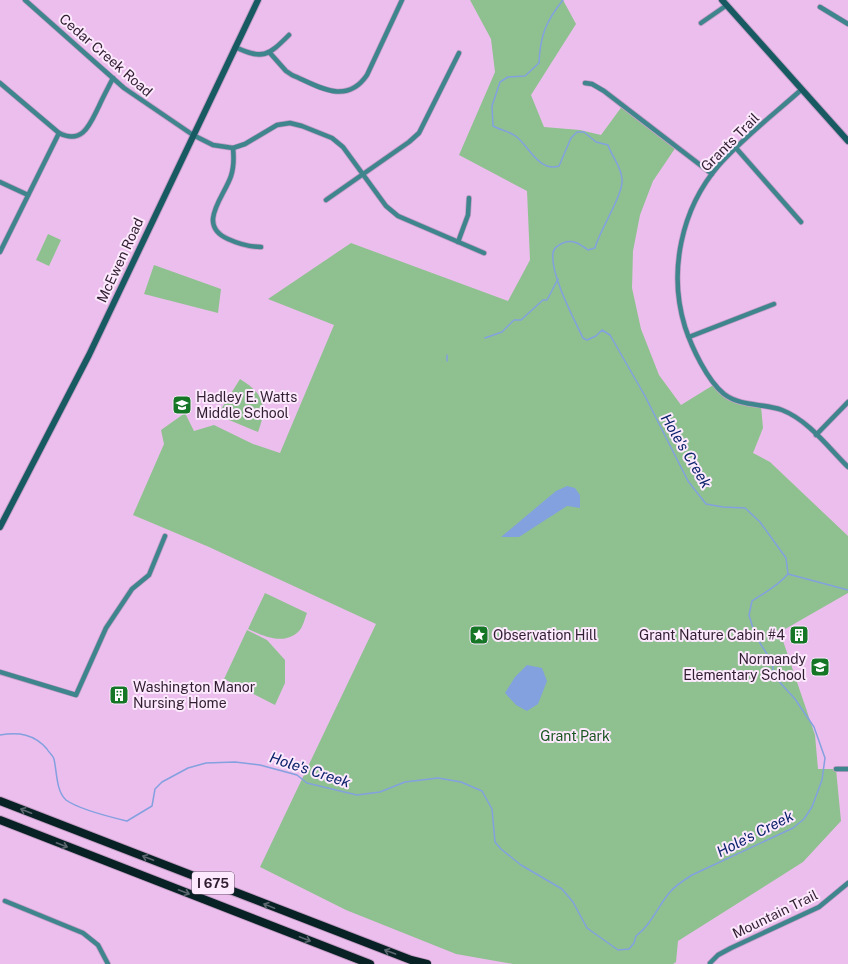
<svg xmlns="http://www.w3.org/2000/svg" width="848" height="964" font-family="'Public Sans',sans-serif">
<style>
.green{fill:#8fc190}
.water{fill:#83a0df}
.lines{fill:none;stroke-linecap:round;stroke-linejoin:round}
.stream{stroke:#83a0df;stroke-width:1.5}
.street-casing{stroke:#c69ec7;stroke-width:6}
.secondary-casing{stroke:#c69ec7;stroke-width:8}
.highway-casing{stroke:#c69ec7;stroke-width:10}
.street{stroke:#3f858d;stroke-width:4.5}
.secondary{stroke:#185a61;stroke-width:6}
.highway{stroke:#082124;stroke-width:8}
.oneway{stroke:#5d6770}
.labels{text-anchor:middle;stroke-width:4;stroke-linejoin:round;paint-order:stroke}
.shield{fill:#fce9fd;stroke:#6d5b6e;stroke-width:1}
.shield-label{font-size:13px;font-weight:bold;fill:#301e30}
.street-label{font-size:14px;fill:#301e30;stroke:#fce9fd}
.poi-label{font-size:14px;fill:#301e30;stroke:#fce9fd;text-anchor:start}
.park-label{font-size:14px;fill:#1a5621;stroke:#fce9fd}
.water-label{font-size:15px;font-style:italic;fill:#0b226a;stroke:#fce9fd}
</style>
<rect width="100%" height="100%" fill="#ecbeed"/>
<g class="green">
<path d="M470,0H563L576,24L531,95L544,127L580,130L601,135L623,105L676,147L653,181L640,215L633,251L632,288L641,329L659,375L681,405L715,384L730,398L761,406L763,428L753,453L770,462L848,536V593L780,632L815,735L818,769H836L841,821L803,862L678,941L676,962L673,964H513L456,954L346,910L260,867L376,624L209,547L133,515L164,444L161,430L185,413L194,431L214,425L253,444L280,453L334,325L268,299L351,243L508,301L530,260L527,191L459,155L495,72L491,39Z"/>
<path d="M48,234L61,240L49,266L36,260Z"/>
<path d="M154,265L221,289L218,313L144,294Z"/>
<path d="M240,379C263,393 268,406 258,432L222,417L220,411Z"/>
<path d="M265,593L307,613C305,618 303,627 299,631C284,646 264,636 248,629Z"/>
<path d="M247,630L267,640L285,660V683L275,705L224,679Z"/>
</g>
<g class="water">
<path d="M567,486L575,488L580,495V508L567,506L519,537H501L556,491Z"/>
<path d="M527,665L542,668L547,681L538,704L527,711L516,705L505,693L515,677Z"/>
</g>
<g class="lines">
<g class="stream">
<path d="M485,338L502,332L514,320H521L543,300H547L558,279"/>
<path d="M447,355V361"/>
<path d="M788,574L848,590"/>
<path d="M0,735C19,732 34,734 47,749C49,753 53,755 54,759C57,772 56,791 66,800C80,810 110,817 127,821L152,806L155,789L162,782L188,768L206,763L235,762L260,765L297,775L307,783L357,795L380,792L405,782L438,778L461,782L482,791L492,809L495,842L501,849L521,865L562,889L573,902L587,928L618,950L629,949L634,943L636,936C651,925 658,906 670,892C676,885 684,880 692,875L793,828L804,819L812,807L822,780L825,758L814,727L795,699L774,676L772,662L755,635L749,615L752,601C765,592 777,587 788,574L786,558L760,522L745,508L723,507L706,504L688,481L645,396L610,335L602,330L596,336L587,340L583,338C574,319 550,274 553,253C554,248 558,245 563,243C573,239 580,244 588,250L595,248C599,231 624,194 622,179C621,166 612,157 608,145L596,142L584,132H577L571,138L559,166C540,172 530,149 518,138C512,132 500,130 493,126L492,106L500,82L508,77L525,76L539,63C540,36 546,21 563,0"/>
</g>
<g class="street-casing">
<g id="street">
<path d="M25,0L124,88L193,135L213,145L233,148L245,144L277,125L290,123L302,126L332,138L343,147L386,206L398,216L484,253"/>
<path d="M820,7L848,24"/>
<path d="M701,23L727,5"/>
<path d="M235,47C263,60 268,56 289,35"/>
<path d="M270,53L286,71L292,75C318,86 346,106 367,75L402,0"/>
<path d="M0,83L59,133C83,145 90,124 99,106C103,97 108,88 113,78"/>
<path d="M585,83L592,84L604,91L712,174"/>
<path d="M801,90C774,114 743,138 719,165C681,209 668,272 685,327C692,348 707,380 724,394C741,407 763,403 782,410C808,420 828,447 848,467"/>
<path d="M233,148C234,158 234,167 231,176C224,197 196,225 228,239C239,244 248,247 261,247"/>
<path d="M736,148L801,222"/>
<path d="M0,182L28,195"/>
<path d="M326,200L409,142L419,133L459,53"/>
<path d="M458,242L468,215L469,198"/>
<path d="M0,252L59,133"/>
<path d="M689,337L774,304"/>
<path d="M816,435L848,402"/>
<path d="M0,672L76,695L106,628L132,589L149,575L165,536"/>
<path d="M836,769H848"/>
<path d="M5,901L83,933L98,945L108,964"/>
<path d="M710,963L718,955L731,948L819,907L848,883"/>
</g>
</g>
<g class="secondary-casing">
<g id="secondary">
<path d="M722,0L848,141"/>
<path d="M0,527L89,355L258,0"/>
</g>
</g>
<g class="highway-casing">
<g id="highway">
<path d="M0,801L411,960L427,964"/>
<path d="M0,820L370,964"/>
</g>
</g>
<use href="#street" class="street"/>
<use href="#secondary" class="secondary"/>
<use href="#highway" class="highway"/>
</g>
<defs><path id="oneway-shaft" d="M-6 0H5M1.5-3L5.5 0L1.5 3" fill="none" stroke-width="1.6" stroke-linecap="round" stroke-linejoin="round"/></defs>
<g class="oneway">
<use href="#oneway-shaft" transform="translate(26 811) rotate(-159)"/>
<use href="#oneway-shaft" transform="translate(62 845) rotate(21)"/>
<use href="#oneway-shaft" transform="translate(148 858) rotate(-159)"/>
<use href="#oneway-shaft" transform="translate(184 892) rotate(21)"/>
<use href="#oneway-shaft" transform="translate(269 906) rotate(-158)"/>
<use href="#oneway-shaft" transform="translate(305 939) rotate(21)"/>
<use href="#oneway-shaft" transform="translate(390 952) rotate(-160)"/>
</g>
<defs>
<g id="school-square" transform="scale(1)"><rect x="-9" y="-9" width="18" height="18" rx="4" fill="#157626" stroke="#fce9fd"/><path d="M0-5L7-2L0 1L-7-2ZM-4 1L0 2.5L4 1V4Q0 6-4 4Z" fill="#fff"/></g>
<g id="sight-square" transform="scale(1)"><rect x="-9" y="-9" width="18" height="18" rx="4" fill="#157626" stroke="#fce9fd"/><path d="M0-6L1.8-2.2L6-1.7L2.9 1.2L3.7 5.4L0 3.3L-3.7 5.4L-2.9 1.2L-6-1.7L-1.8-2.2Z" fill="#fff"/></g>
<g id="building-square" transform="scale(1)"><rect x="-9" y="-9" width="18" height="18" rx="4" fill="#157626" stroke="#fce9fd"/><path d="M-4-6H4V6H1V3H-1V6H-4ZM-2.5-4.3h1.7v1.8h-1.7ZM.8-4.3h1.7v1.8H.8ZM-2.5-1h1.7V.8h-1.7ZM.8-1h1.7V.8H.8Z" fill="#fff"/></g>
</defs>
<g fill-rule="evenodd">
<use href="#school-square" x="182" y="405"/>
<use href="#sight-square" x="479" y="635"/>
<use href="#building-square" x="799" y="635"/>
<use href="#school-square" x="820" y="667"/>
<use href="#building-square" x="119" y="695"/>
</g>
<g class="labels">
<rect class="shield" x="192" y="872" width="42" height="22" rx="3"/>
<g class="shield-label">
<text x="213" y="888">I 675</text>
</g>
<g class="street-label">
<text transform="translate(106 55) rotate(41)" y="5">Cedar Creek Road</text>
<text transform="translate(730 142) rotate(-45)" y="5">Grants Trail</text>
<text transform="translate(120 260) rotate(-65)" y="5">McEwen Road</text>
<text transform="translate(775 914) rotate(-26)" y="5">Mountain Trail</text>
</g>
<g class="poi-label">
<text x="196" y="402">Hadley E. Watts<tspan x="196" dy="16">Middle School</tspan></text>
<text x="493" y="640">Observation Hill</text>
<text x="785" y="640" text-anchor="end">Grant Nature Cabin #4</text>
<text x="806" y="664" text-anchor="end">Normandy<tspan x="806" dy="16">Elementary School</tspan></text>
<text x="133" y="692">Washington Manor<tspan x="133" dy="16">Nursing Home</tspan></text>
</g>
<g class="park-label">
<text x="575" y="741">Grant Park</text>
</g>
<g class="water-label">
<text transform="translate(686 451) rotate(59)" y="5">Hole's Creek</text>
<text transform="translate(310 770) rotate(18)" y="5">Hole's Creek</text>
<text transform="translate(755 834) rotate(-27)" y="5">Hole's Creek</text>
</g>
</g>
</svg>
